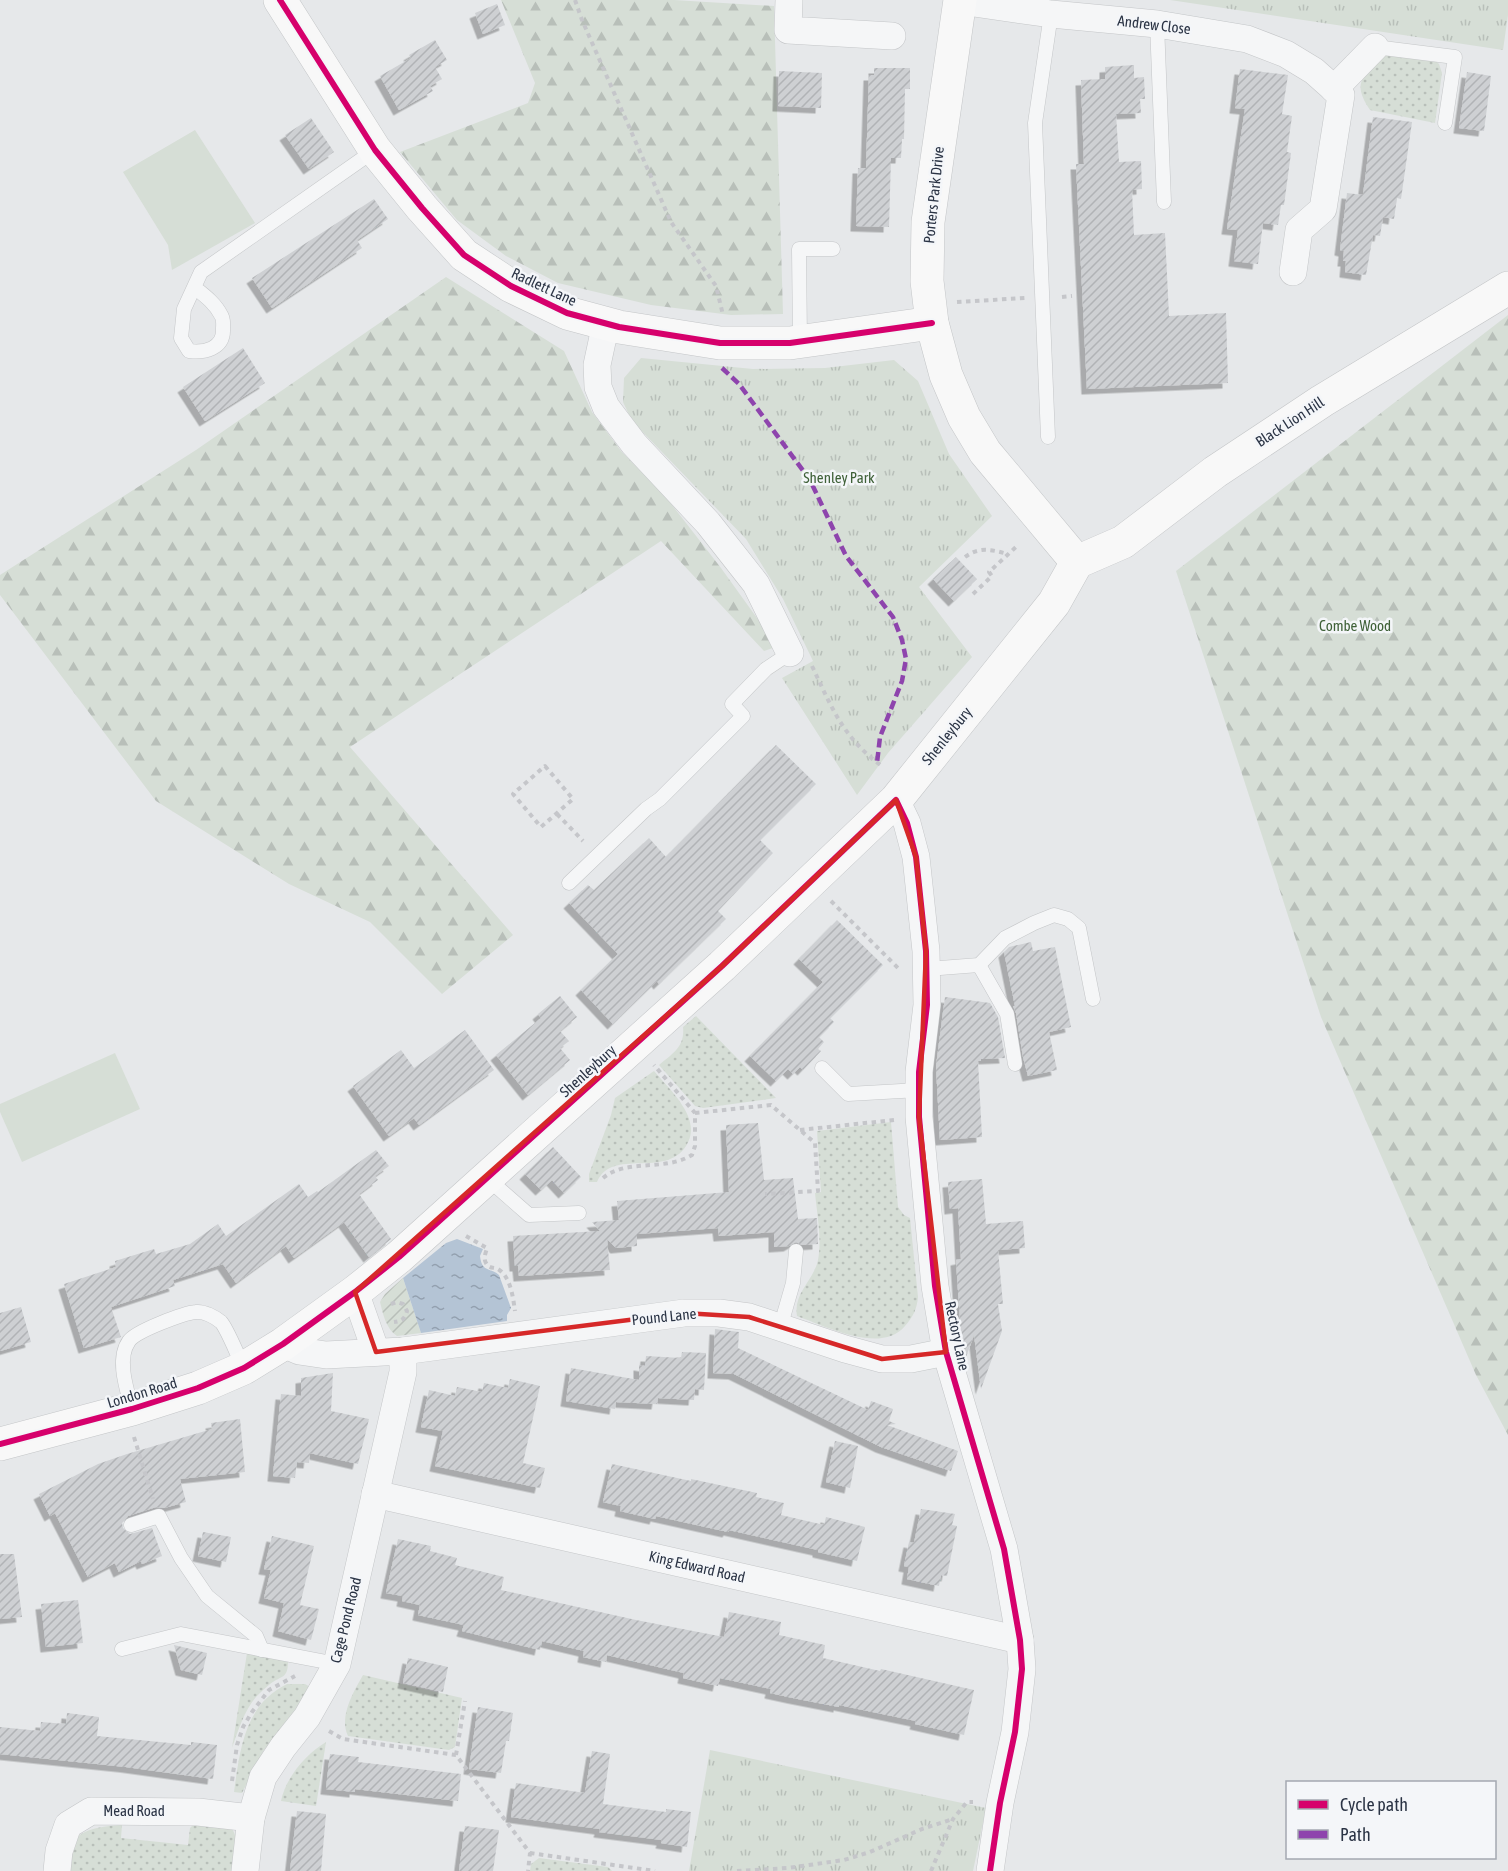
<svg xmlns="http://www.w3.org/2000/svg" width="1508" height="1871" font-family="'Asap Condensed',sans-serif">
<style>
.grass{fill:url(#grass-dots)}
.forest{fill:url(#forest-firs)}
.park{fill:url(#park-tufts)}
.garden{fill:url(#garden-furrows)}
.pitch{fill:#d6ded6}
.water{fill:url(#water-ripples)}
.building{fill:url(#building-hatch);filter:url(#shadow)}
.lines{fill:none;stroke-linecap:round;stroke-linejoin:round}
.lane-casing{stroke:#c4c6c8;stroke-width:15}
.street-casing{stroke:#c4c6c8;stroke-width:28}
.secondary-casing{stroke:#c4c6c8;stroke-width:34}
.path{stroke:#c5c6ca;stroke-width:4;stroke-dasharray:4.5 4.5;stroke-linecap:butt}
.lane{stroke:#f5f6f7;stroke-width:14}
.street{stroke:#f5f6f7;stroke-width:27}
.secondary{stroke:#f8f8f8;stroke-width:33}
.quiet{stroke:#8e44ad;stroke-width:4.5;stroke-dasharray:9 4.5;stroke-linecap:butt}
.cycleway-casing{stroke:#f4f6f9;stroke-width:10}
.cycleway{stroke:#d6006c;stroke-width:6}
.marked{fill:none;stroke:#d62828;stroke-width:4.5;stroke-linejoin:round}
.labels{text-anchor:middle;stroke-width:5;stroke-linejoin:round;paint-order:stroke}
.street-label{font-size:15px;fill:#2b3445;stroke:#f4f6f9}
.park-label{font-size:15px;fill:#3f6138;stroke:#f4f6f9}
</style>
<defs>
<pattern id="grass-dots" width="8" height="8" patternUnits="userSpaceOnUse" patternTransform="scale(1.5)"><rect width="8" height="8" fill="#d6ded6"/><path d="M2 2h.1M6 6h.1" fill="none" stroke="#b8bfb9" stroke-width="1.8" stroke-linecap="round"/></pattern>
<pattern id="forest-firs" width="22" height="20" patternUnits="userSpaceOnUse" patternTransform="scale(1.5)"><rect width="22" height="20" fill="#d6ded6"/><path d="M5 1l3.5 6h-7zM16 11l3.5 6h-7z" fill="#b8bfb9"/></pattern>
<pattern id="park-tufts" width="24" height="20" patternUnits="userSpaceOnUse" patternTransform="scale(1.5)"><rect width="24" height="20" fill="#d6ded6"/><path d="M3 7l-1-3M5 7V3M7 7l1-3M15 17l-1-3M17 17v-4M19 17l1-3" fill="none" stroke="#b8bfb9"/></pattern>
<pattern id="garden-furrows" width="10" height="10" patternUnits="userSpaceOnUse" patternTransform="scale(1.5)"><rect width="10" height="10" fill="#d6ded6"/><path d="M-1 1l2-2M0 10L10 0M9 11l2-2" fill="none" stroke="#b8bfb9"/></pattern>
<pattern id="water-ripples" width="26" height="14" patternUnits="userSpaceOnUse" patternTransform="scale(1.5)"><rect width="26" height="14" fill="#b4c4d5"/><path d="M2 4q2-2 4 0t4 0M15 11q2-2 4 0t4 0" fill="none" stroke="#93a0af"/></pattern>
<pattern id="building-hatch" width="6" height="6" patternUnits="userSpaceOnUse" patternTransform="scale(1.5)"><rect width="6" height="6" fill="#ced0d3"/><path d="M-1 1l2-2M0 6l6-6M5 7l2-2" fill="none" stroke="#b1b3b6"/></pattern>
<filter id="shadow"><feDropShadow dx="-5.5" dy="5.5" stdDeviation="0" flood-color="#0004"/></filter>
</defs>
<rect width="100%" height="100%" fill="#e6e8ea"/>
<g class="grass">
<path d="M1386,53L1434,59L1439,64L1442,73L1435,123L1370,110C1350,80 1365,76 1386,53Z"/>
<path d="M696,1016L776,1098L703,1108L695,1106L659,1065C673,1053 685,1047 683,1027Z"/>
<path d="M654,1071C670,1090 704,1120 686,1146C665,1179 612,1147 597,1182H589V1174L611,1115L615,1098Z"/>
<path d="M891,1122L898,1207L904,1215L910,1218L918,1297C917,1309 913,1317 905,1326C881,1355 825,1326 797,1316C793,1293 814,1280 818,1260C822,1239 817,1214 815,1193L821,1192L817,1131Z"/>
<path d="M247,1653L288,1661C288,1679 282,1675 270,1684C265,1688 260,1693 256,1697C244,1711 238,1731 232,1748Z"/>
<path d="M363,1675L462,1698L455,1747L449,1750L348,1736C339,1716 353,1693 363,1675Z"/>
<path d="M287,1684H305L312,1688L310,1697L264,1750L242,1793L234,1792C240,1750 244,1705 287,1684Z"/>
<path d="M326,1742L316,1806L281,1801C286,1777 306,1754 326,1742Z"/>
<path d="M195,1823C203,1823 216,1821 224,1823C242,1830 236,1856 235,1871H67C68,1864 67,1854 70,1847C77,1828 105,1826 122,1825L121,1838L188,1845L190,1828Z"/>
<path d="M539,1858L608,1867L612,1871H530L531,1864Z"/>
</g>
<g class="forest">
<path d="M501,0H674L774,6L783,314L731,315L651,305L558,283L506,256L457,220L400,152L528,103L535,83Z"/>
<path d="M446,277L564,351L592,412L621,451L665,496L721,568L762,625L773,648L764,651L661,541L350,747L513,935L442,994L370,922L289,884L156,801L0,595V575L196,450Z"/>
<path d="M1508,315V1435L1476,1375L1321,1017L1176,571Z"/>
</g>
<g class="park">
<path d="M1170,0H1508V15L1503,50Z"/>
<path d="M641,358L753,369L825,368L894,360L918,381L949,454L992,516L919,587L972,657L888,753L857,795L782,678L813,661L783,599L746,539L632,421L623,402L624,378Z"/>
<path d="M710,1750L986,1808L973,1871H689Z"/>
</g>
<path class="garden" d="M403,1278L421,1333L397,1336C386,1329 383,1314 380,1302L385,1294Z"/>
<g class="pitch">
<path d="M195,130L255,223L172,270L168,245L123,172Z"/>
<path d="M115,1053L140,1109L22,1162L0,1112V1104Z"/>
</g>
<path class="water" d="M457,1239L483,1249L480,1256C482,1273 490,1267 499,1275L511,1308L507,1315V1321L421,1333L403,1278L446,1243Z"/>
<g class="building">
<path d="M497,4L505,25L483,34L475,13Z"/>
<path d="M435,40L447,60L435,67L442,79L430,86L433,91L399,110L380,76L411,58L409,55Z"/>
<path d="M1134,65V78L1144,77L1145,99H1140L1141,113L1116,114L1119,162L1141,161L1142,189L1132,190L1134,235L1165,233L1169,316L1226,313L1228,383L1087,389L1076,164H1084L1081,80L1105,79V67Z"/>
<path d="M874,68H910V89H905L904,139H902L901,158H891L889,227L856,226L858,168H866L869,75H874Z"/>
<path d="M1240,69L1288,75L1282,114L1292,116L1287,152L1291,153L1284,205H1281L1278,225L1263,223L1258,264L1234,261L1238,230L1227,229L1245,109L1235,108Z"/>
<path d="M779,71L822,73L821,108L778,106Z"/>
<path d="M1467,72L1491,76L1484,131L1459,128Z"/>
<path d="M1373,117L1412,122L1401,199L1397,198L1394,219L1383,217L1380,236L1373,235L1366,275L1345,272L1346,261H1343L1344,251L1340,250L1347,193L1363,195Z"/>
<path d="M311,118L334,152L309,169L285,135Z"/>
<path d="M374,199L388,219L357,240L362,248L272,308L252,278Z"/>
<path d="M243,348L265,383L205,421L183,387Z"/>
<path d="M956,557L977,579L954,601L933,579Z"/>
<path d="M776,745L816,784L760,840L773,853L718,911L726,919L659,984L657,981L613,1024L581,990L618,954L569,903L588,885L594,890L649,838L666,857Z"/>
<path d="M837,920L883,965L830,1018L834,1022L819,1037L824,1042L818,1049L821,1051L803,1070L800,1067L793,1074L788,1069L776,1081L750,1056L823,982L799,959Z"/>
<path d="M1031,942L1033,951L1055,947L1071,1027L1049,1032L1057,1070L1028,1076L1023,1057L1016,1013L1013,1006H1015L1004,952L1009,947Z"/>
<path d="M560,996L577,1017L560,1031L569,1041L560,1048L570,1060L528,1095L496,1055L541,1018L538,1014Z"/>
<path d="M945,997L990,1003L998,1017L1005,1058L981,1059V1061H978L982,1137L940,1140L936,1066Z"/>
<path d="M465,1030L494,1070L419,1125L414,1118L389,1136L353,1086L401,1050L414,1068Z"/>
<path d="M758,1123L764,1180L793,1178L798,1219L817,1218L818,1244L802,1245L796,1242L789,1246L774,1247V1232L719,1236L718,1228L637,1234V1246L616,1248L607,1239L610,1270L519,1276L518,1266H515L513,1236L600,1231L592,1222L619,1220L617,1201L729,1192L726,1125Z"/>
<path d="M553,1147L581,1177L564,1193L552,1180L541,1190L525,1174Z"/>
<path d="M376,1150L389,1166L375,1176L378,1180L359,1194L391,1239L369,1257L344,1222L294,1258L286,1246L236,1283L223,1264L173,1280L175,1286L111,1307L121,1337L84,1348L64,1284L116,1267L115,1261L154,1249L156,1254L190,1244L218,1224L226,1236L299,1184L308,1197L317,1191L318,1192Z"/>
<path d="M982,1179L986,1224L1023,1221L1025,1248L998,1250L1003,1304H998L1002,1331L981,1389L974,1335L965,1360L962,1351L956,1260L961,1259L958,1208L950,1209L948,1182Z"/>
<path d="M21,1307L31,1342L0,1351V1313Z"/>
<path d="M715,1329L739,1332L738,1348L868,1410L871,1401L893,1409L889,1421L896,1424L887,1425L958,1451L951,1471L881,1447L734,1374L713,1373Z"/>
<path d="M682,1352L706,1353L704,1390L695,1389L694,1400L658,1398L657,1404L616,1402L615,1409L566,1401L571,1368L639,1380V1365L645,1366L646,1356L681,1358Z"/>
<path d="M333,1373L331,1411L369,1419L358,1464L310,1453L309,1463L297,1462L295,1478L273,1476L281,1394L301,1396V1378Z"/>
<path d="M510,1379L540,1386L523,1463L545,1468L540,1488L435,1466L443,1431L421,1427L429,1390L455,1396L457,1387L482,1392L484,1383L508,1388Z"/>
<path d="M240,1419L245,1472L180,1479L186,1502L164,1508L156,1507L128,1516L122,1523L123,1528L130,1534L152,1528L162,1556L142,1564L141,1561L119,1572L115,1563L88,1577L55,1513L50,1516L39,1494L98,1464L127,1454L212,1429L211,1423Z"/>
<path d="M835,1441L858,1446L850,1488L826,1482Z"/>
<path d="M612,1464L691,1481V1479L757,1493L756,1497L784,1503L781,1515L824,1525L826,1517L865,1527L857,1561L818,1552V1550L729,1530L728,1532L656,1516L655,1519L620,1511L621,1506L603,1502Z"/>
<path d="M921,1509L955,1514L952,1525L957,1526L947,1576L941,1575L939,1586L907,1579L909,1567L904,1566L909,1542L914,1543Z"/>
<path d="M203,1532L231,1537L226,1562L198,1556Z"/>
<path d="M272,1536L314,1546L300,1605L319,1609L311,1640L278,1631L284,1603L264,1598L271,1570L264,1569Z"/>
<path d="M398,1539L431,1546L430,1551L457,1558L455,1565L504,1577L501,1590L636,1620L724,1637L729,1612L781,1622L779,1635L825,1645L823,1658L880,1671L881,1669L974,1690L964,1735L915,1724L916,1721L839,1705V1707L793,1698L770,1693L771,1689L720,1678L718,1686L683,1678L684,1673L607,1655L606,1662L583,1657L584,1651L542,1641L540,1650L462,1631L464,1625L418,1615L420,1605L402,1601L403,1596L386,1593Z"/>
<path d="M0,1554H14L22,1617L0,1619Z"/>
<path d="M78,1600L83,1643L46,1647L41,1604Z"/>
<path d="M174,1645L207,1653L202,1675L181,1670Z"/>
<path d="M408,1658L448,1667L443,1692L403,1683Z"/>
<path d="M478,1707L513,1713L509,1741H506L501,1773L469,1769Z"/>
<path d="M67,1713L99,1717L97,1736L191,1745V1742L217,1745L213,1779L126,1767L0,1754V1727L40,1731L41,1722L66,1724Z"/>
<path d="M592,1751L610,1754L603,1804L666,1812V1809L691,1812L687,1847L661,1843L662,1840L599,1832L600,1829L511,1817L516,1783L585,1793Z"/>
<path d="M330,1754L359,1757L358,1762L461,1774L458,1801L355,1789V1792L326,1789Z"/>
<path d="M297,1811L326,1814L321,1871H290Z"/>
<path d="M465,1826L499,1830L493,1871H459Z"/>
</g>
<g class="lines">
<g class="lane-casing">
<g id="lane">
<path d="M1157,24L1164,202"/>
<path d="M1375,47L1455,57L1445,123"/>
<path d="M194,287C204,295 215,303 221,315C224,319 223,324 223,329C224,349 204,353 189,351L181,338L184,309L201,272L375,150"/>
<path d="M800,341L799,249H833"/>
<path d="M1048,437L1035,123L1051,14"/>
<path d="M569,883L646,809L660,799L743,716L732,704L766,669L790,653"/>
<path d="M979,965L1007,1014L1015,1064"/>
<path d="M927,969L979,965L1005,938L1034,923L1054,915L1068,919L1079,928L1093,999"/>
<path d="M822,1068L848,1094L919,1090"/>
<path d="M488,1179L529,1215L579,1213"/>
<path d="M780,1328L793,1283L796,1251"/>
<path d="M132,1409C127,1390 116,1359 129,1341C136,1331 184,1313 196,1312C204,1311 215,1317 221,1322C228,1330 238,1357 244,1368"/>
<path d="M131,1525L159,1516L181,1558L207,1596L256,1636L262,1650"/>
<path d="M122,1649L181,1634L337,1664"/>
</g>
</g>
<g class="street-casing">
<g id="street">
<path d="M789,0L788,30L892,36"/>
<path d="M960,1L1051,14L1157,24L1247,39L1286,54L1314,71L1341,95L1323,209L1299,230L1293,272"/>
<path d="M1334,89L1375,47"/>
<path d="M606,323L597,365L598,387L606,407L634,444L708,523L756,584L790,653"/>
<path d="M896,800L907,823L916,857L926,951L927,1005L919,1072V1117L935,1286L946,1352L1004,1549L1020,1640L1022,1669L1015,1732L1000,1803L990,1871"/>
<path d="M355,1292L376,1352"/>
<path d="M283,1344L299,1351L326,1355L403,1351L684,1313H719L749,1317L845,1349L882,1359H911L946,1352"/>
<path d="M375,1494L1020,1640"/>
<path d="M57,1871L59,1851L68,1825L91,1811L198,1812L251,1818"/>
<path d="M245,1871L251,1818L263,1777L283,1747L307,1717L337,1664L403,1372V1351"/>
</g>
</g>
<g class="secondary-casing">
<g id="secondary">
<path d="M280,0L375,150L422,208L464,255L511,286L567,313L619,327L720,343H790L932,323"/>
<path d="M960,0L928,222L927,281L932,323L946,375L964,417L985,452L1077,562"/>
<path d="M1077,562L1123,542L1215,472L1322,401L1508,288"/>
<path d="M0,1444L132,1409L198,1388L244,1368L283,1344L355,1292L399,1257L722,966L896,800L1054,603L1077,562"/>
</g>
</g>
<g class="path">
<path d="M575,0L582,20L671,222L716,286L723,315"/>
<path d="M1062,297L1072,296"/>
<path d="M957,302L1025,298"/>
<path d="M965,557C980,546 992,550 1008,554"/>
<path d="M973,594L992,576L989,572L1017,546"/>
<path d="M812,666C832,708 843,738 882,766"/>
<path d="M545,766L573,799L541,827L513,794Z"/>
<path d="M557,814L583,841"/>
<path d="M831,901L900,970"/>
<path d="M695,1113L771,1105L815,1143L818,1191L765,1194"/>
<path d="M800,1130L894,1120"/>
<path d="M603,1178C627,1158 664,1172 692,1155L695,1146V1113L654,1065"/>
<path d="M466,1236L487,1248C486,1252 483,1258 486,1263C489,1269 494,1267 498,1269C511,1277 513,1298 515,1311"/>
<path d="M391,1304L397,1302L403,1304L407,1311C405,1319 402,1321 394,1322"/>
<path d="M134,1437L153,1499"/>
<path d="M329,1731L343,1739L456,1755L530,1853L528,1871"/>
<path d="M456,1755L465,1701"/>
<path d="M232,1781L237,1745L243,1727L252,1712L269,1690L295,1676"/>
<path d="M530,1853L655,1871"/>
<path d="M737,1871L788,1868L844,1860L870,1852L922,1829L953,1819"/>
<path d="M931,1871L953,1819L967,1802H973"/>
</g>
<use href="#lane" class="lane"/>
<use href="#street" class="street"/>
<use href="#secondary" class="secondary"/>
<path class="quiet" d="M722,368L739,384L810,480L846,556L893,617L902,640L906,659L902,681L880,737L877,763"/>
<g class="cycleway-casing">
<g id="cycleway">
<path d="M280,0L375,150L422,208L464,255L511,286L567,313L619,327L720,343H790L932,323"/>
<path d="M0,1444L132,1409L198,1388L244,1368L283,1344L355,1292L399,1257L437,1223L722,966L896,800L907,823L916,857L926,951L927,1005L919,1072V1117L935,1286L946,1352L1004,1549L1020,1640L1022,1669L1015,1732L1000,1803L990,1871"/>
</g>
</g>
<use href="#cycleway" class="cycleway"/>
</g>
<path class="marked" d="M896,800L916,857L926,951L919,1117L946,1352L882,1359L749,1317L684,1313L376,1352L355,1292L722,966Z"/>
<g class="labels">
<g class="street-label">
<text transform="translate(1154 25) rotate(7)" y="5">Andrew Close</text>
<text transform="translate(934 195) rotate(-84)" y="5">Porters Park Drive</text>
<text transform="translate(544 287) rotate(25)" y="5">Radlett Lane</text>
<text transform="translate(1290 422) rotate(-33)" y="5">Black Lion Hill</text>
<text transform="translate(947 736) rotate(-51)" y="5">Shenleybury</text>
<text transform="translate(588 1071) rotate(-42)" y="5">Shenleybury</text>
<text transform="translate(664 1317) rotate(-6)" y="5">Pound Lane</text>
<text transform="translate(957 1336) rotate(78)" y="5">Rectory Lane</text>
<text transform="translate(142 1393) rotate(-17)" y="5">London Road</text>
<text transform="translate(697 1567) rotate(13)" y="5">King Edward Road</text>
<text transform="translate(346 1620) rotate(-76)" y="5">Cage Pond Road</text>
<text x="134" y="1816">Mead Road</text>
</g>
<g class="park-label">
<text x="839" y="483">Shenley Park</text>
<text x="1355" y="631">Combe Wood</text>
</g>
</g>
<rect x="1286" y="1781" width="210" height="78" fill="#f4f6f9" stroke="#a4a8b1" stroke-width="1.5"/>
<rect x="1298" y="1800" width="30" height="9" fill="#d6006c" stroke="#a4a8b1" stroke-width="1.5"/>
<text x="1340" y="1811" font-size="18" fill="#2b3445">Cycle path</text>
<rect x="1298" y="1830" width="30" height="9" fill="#8e44ad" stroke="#a4a8b1" stroke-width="1.5"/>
<text x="1340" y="1841" font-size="18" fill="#2b3445">Path</text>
</svg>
